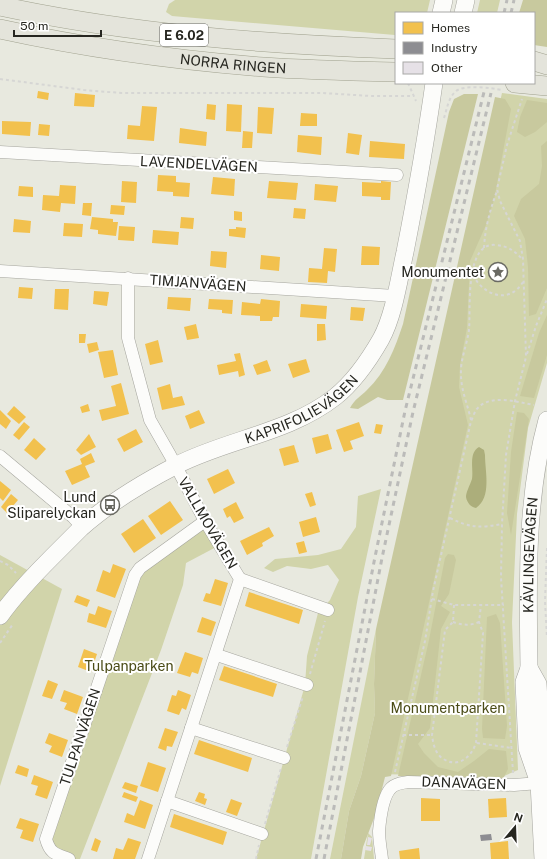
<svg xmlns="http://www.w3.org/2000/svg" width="547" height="859" font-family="'Public Sans',sans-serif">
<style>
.green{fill:#d1d4aa}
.forest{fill:#c8c99e}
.water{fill:#acae7b}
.homes{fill:#f2c14e}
.industry{fill:#8d8d92}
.building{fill:#e6e1e7}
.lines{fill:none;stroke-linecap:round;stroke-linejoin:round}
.minor-casing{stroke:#a5a59e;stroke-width:13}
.secondary-casing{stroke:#a5a59e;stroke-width:18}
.primary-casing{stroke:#a0a18e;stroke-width:20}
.path{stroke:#d6d6d4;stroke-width:2;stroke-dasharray:3 3;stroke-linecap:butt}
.minor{stroke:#fcfcfa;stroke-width:12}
.secondary{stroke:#fcfcfa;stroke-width:17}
.primary{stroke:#e4e4db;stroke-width:19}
.rail{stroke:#bbbbb9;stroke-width:3;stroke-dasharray:5 5;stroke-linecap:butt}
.labels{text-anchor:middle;stroke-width:4;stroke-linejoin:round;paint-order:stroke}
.shield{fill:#fff;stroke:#676763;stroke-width:1}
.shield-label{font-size:13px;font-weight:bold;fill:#262620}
.street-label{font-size:14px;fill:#262620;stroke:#fff}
.poi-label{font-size:14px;fill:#262620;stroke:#fff;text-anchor:end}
.park-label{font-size:14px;fill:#4a4b16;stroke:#fff}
</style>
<rect width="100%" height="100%" fill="#e8e9df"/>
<g class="green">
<path d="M175,0H430L427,13H396L395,35L172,16L166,12L169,4Z"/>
<path d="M480,0H500L497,13H477Z"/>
<path d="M502,93L547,99V363L528,428L517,514L512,622L518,770L504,776L368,774L463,259Z"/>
<path d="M381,489L358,597L311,859H256L305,685L307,656L318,613L330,600L339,580L328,565L311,569L287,566L273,572L264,568L275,559L318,555L341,549L356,527L358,496Z"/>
<path d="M205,521L220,545L186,563L183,585L161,650L80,859H69L48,848L135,575Z"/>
<path d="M0,555L62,589L0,786Z"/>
<path d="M376,629L374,684L375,713L361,776L349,811L341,859H330Z"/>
<path d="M368,833L372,837L374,859H364Z"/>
</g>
<g class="forest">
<path d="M523,0H547V47L534,45V13H519Z"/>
<path d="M464,94H478L403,400H387L378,397L358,409L350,408C354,400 361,396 367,390C386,372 395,348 403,324L449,112L454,99Z"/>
<path d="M495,97L505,99L511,109L494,200L486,225L470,261L467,328L460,365L459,387L468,425L391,776L385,777L376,813L363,847L361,859H341L349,811L361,776L375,713L374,684L376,629Z"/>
<path d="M527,100L547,103V122L535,132L525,137L517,132L520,117Z"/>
<path d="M547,141V288L536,314L529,316L528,267L525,239L514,216L521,199L539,184L542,166L541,146Z"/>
<path d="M547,315V355L534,398L520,396L539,333Z"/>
<path d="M517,412L524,413L529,419L511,535L507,513L511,452Z"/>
<path d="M448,554L454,555L456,560L449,594L441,606L450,612L441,629L430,728L418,744L424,753L438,767L458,772L474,761L489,749L506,751L508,769L503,779L398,776L429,640L445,558Z"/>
<path d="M496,614L500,623L507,726L505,739L483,738L482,729L487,617Z"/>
</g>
<path class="water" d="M479,447L484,450L485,455C485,472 492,497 476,508C471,507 467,503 466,497C466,492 470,485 472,479C474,470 468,453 479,447Z"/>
<g class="homes">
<path d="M38,91L49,93L48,100L37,98Z"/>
<path d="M75,93L95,95L94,107L74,106Z"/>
<path d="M207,104L216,105L215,120L206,119Z"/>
<path d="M227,104L242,105L241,132L226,131Z"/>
<path d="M142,106L157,107L154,141L127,139L128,125L140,126Z"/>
<path d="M258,107L274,108L272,134L257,133Z"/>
<path d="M301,113L317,114V126H300Z"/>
<path d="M2,121L31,122L30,136L2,134Z"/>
<path d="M39,124L50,125L49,136L38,135Z"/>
<path d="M180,128L207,132L206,146L179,143Z"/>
<path d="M243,131L253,132L252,148H242Z"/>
<path d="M348,133L362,135L359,155L346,153Z"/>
<path d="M298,135L322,137L321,155L297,152Z"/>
<path d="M370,141L405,144L404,159L369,157Z"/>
<path d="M158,175L176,176V182L190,183L189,197L173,196V192L157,191Z"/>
<path d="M213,177L235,179L234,196L211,194Z"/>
<path d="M122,181L137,182L136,203L121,202Z"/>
<path d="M269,181L298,183L296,200L267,198Z"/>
<path d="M381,181L391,182L390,200H381V197L362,196V182L381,183Z"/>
<path d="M315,184L338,186L336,202L314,200Z"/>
<path d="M60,185L76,186L75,204L61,203L60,212L42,210L43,195L59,196Z"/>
<path d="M19,186L33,187V197L18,196Z"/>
<path d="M83,203H92L91,216L82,215Z"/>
<path d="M111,205L125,206L124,215L110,214Z"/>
<path d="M294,208L306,209L305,219L293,218Z"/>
<path d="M234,211L242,212V221L234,220Z"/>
<path d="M92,217L113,219V222H118L116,236L98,234V230L90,229Z"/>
<path d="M181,217L194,218L193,229L180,228Z"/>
<path d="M14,219L31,221L30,233L13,232Z"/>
<path d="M64,223L83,224L82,237L63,236Z"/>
<path d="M119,226L135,227L134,241L118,240Z"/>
<path d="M236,227L246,228L245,238L229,236V229H236Z"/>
<path d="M153,230L179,232L178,245L152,243Z"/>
<path d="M362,246L380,247L379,265H361Z"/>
<path d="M324,248L337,249L335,272L328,271L327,283L308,282L309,268L322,269Z"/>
<path d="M211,251L227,252L226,268L210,266Z"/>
<path d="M261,255L280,257L279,271L260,269Z"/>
<path d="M19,287L33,288L32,299L18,298Z"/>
<path d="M55,289H69L68,310L54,309Z"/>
<path d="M94,291L109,292L107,306L93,304Z"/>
<path d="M168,297L191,298L190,311L167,309Z"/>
<path d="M209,299L233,300L232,314L222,313V310L208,309Z"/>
<path d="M261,299L280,301L279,317H273L272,321H260V316L241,315L242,302L260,304Z"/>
<path d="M301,304L327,306L326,319L300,317Z"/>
<path d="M351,307L365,308L363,321L350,320Z"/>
<path d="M196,324L199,338L187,340L184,327Z"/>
<path d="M317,324H325L326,340L317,341Z"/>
<path d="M79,334H86L85,343H79Z"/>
<path d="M158,340L163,362L150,365L145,344Z"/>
<path d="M97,342L99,350L89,353L87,344Z"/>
<path d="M113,350L118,375L104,378L98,352Z"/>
<path d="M240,353L245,375L239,377L238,371L219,375L217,365L236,361L234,354Z"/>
<path d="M306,359L310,372L293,378L288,364Z"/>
<path d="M267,360L271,371L257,375L253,365Z"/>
<path d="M121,383L129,414L102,421L99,410L116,406L111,386Z"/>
<path d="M170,384L173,398L182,396L185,405L162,410L157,388Z"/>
<path d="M88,404L90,411L82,413L80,407Z"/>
<path d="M14,406L26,417L19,424L7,414Z"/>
<path d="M0,410L11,421L6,429L0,424Z"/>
<path d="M199,410L205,423L190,429L185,416Z"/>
<path d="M24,422L30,427L19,440L13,435Z"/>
<path d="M359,422L364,436L350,441L353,449L344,452L336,430Z"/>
<path d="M376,424L383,425L381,434L374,433Z"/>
<path d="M136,429L143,442L124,452L117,439Z"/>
<path d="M89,434L96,447L81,455L76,450Z"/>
<path d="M328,434L332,449L316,454L312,438Z"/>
<path d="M34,438L46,449L36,460L24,450Z"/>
<path d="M294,445L299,462L284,466L279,449Z"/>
<path d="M91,453L95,462L85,466L90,477L72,485L65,471L82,464L80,459Z"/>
<path d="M228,469L235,483L214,494L207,479Z"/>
<path d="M0,481L11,490L3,501L0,498Z"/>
<path d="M312,492L316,505L310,507L305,494Z"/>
<path d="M11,494L18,500L7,513L1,507Z"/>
<path d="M170,501L183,520L161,535L148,516Z"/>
<path d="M236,502L244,518L234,523L230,516L227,518L223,509Z"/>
<path d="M316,517L320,532L303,537L299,522Z"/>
<path d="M143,519L156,538L134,553L121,534Z"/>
<path d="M269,527L274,536L262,543L263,546L247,555L240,541Z"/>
<path d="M304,541L307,552L299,554L296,543Z"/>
<path d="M113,564L126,569L115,598L96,591L103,570L110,573Z"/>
<path d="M215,579L228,583L221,606L203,601L206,593L210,594Z"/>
<path d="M249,592L303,610L299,624L245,606Z"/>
<path d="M77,595L90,600L87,607L74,602Z"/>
<path d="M98,606L112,611L106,628L87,622L89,613L95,615Z"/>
<path d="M202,617L216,622L211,636L197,632Z"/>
<path d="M84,649L97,654L91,672L78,667Z"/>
<path d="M185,652L203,658L198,674L192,672L190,677L177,673Z"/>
<path d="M224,666L277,684L273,697L219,680Z"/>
<path d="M48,680L58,684L52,699L42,696Z"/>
<path d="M64,690L83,697L77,714L64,709L67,703L60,701Z"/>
<path d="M178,690L191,695L186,710L182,708L179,715L167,711L172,695L176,696Z"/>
<path d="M165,728L178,732L172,747L167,746L166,751L158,748Z"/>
<path d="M49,733L68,740L62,757L49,752L52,746L45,743Z"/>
<path d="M199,740L252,758L248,772L194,754Z"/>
<path d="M148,762L166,768L158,792L140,786Z"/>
<path d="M18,765L29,769L27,777L15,773Z"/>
<path d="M34,775L53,782L47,799L35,795L38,786L31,784Z"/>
<path d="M125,782L138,786L136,793L122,788Z"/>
<path d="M124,792L138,797L136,802L122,797Z"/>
<path d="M199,792L205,794L204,798L207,799L205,805L195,801Z"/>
<path d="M421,798L440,799V821H421Z"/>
<path d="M506,798L507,817L489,818L488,799Z"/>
<path d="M231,799L242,803L237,816L226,812Z"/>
<path d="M140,800L153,805L145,829L124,822L127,813L134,816Z"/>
<path d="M174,814L227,832L223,845L170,827Z"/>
<path d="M20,818L39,824L33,842L20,838L23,830L16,828Z"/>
<path d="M95,838L101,841L97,852L91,850Z"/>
<path d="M128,838L141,842L135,859H113L116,848L123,850Z"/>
<path d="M508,841L509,859H491L490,843Z"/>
<path d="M419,848L420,859H400L399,851Z"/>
</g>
<path class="industry" d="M491,834L492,840L481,841L480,835Z"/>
<g class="building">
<path d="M368,837L372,838L370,845H367Z"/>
<path d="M366,846L372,847L371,851L365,850Z"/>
</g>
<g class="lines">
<g class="minor-casing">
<g id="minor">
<path d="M0,152L397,175"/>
<path d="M0,271L395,296"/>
<path d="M128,278V338L150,420L170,455L205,521L240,579L148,859"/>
<path d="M0,456L73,517L82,527"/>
<path d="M240,579L328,610"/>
<path d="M217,655L307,685"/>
<path d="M191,728L284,758"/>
<path d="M167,801L262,834"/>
<path d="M69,859C56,854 50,854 46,839L135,575L140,568L205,521"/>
<path d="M382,859C381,850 379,840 379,831C380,820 383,796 391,788C396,783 402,783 408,782L514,785L539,783"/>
</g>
</g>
<g class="secondary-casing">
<g id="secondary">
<path d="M441,13L444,0"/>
<path d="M463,13L466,0"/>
<path id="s1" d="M0,616C15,595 33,576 52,557C61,548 71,538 81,528C109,503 144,482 177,465C228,439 289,433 335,397C354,382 369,360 381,339C394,315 399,279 405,252C416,196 426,140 434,83"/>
<path d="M529,668L538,684L542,747L539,783L543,859"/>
<path id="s2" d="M539,783L527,748L524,682L529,668C528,585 525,500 547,420"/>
</g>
</g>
<g class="primary-casing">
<g id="primary">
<path d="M0,6C130,34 263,44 396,49"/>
<path id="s3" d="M0,29C86,48 175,60 263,67C307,70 352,71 396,72"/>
<path d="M534,61L547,65"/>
<path d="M515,83L547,86"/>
</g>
</g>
<g class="path">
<path d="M0,79L84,90L121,93H323L371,96H414"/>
<path d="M408,83L416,101"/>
<path d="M444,118C447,109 448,99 455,92C462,84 492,88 502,90"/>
<path d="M484,248C485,228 490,210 497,191"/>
<path d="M473,275C483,295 509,305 523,282"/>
<path d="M527,354L536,326L547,299"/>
<path d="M471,420C468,406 461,390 461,375C460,360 467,345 469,330C471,311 464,241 496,245C508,246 515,251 522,259"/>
<path d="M450,518C470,528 480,528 502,524"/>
<path d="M547,548L545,601L547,638"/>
<path d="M0,561L8,565L16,573"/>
<path d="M432,599L454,605H504"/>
<path d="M454,605L453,622L445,630L432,735C433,743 435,753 442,758C457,769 471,758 476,743L483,633L479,622L481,605"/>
<path d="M453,622C462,625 470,626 479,622"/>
<path d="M0,643L13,624"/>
<path d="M310,674L325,621"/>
<path d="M403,735H432"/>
<path d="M477,743L512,748"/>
<path d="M287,747L303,696"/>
<path d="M395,772L425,641L433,591L471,421C473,418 474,413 476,410C489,393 517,402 534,405"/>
<path d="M513,773L501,577L502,524L506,455L515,401L526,357L523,259L520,241L500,201L497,189L507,145L522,99"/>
<path d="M516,815L528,814"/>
<path d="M265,824L281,768"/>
<path d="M256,859L259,845"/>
</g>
<use href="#minor" class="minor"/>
<use href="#secondary" class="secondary"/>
<use href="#primary" class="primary"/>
<g class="rail">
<path d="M504,13L507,0"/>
<path d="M511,13L514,0"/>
<path d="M316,859L375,557L405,411L484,92"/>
<path d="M324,859L382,558L413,412L491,93"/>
</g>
</g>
<defs>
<g id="sight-ring" transform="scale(1)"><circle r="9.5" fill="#fff" stroke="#6a6a63" stroke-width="1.5"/><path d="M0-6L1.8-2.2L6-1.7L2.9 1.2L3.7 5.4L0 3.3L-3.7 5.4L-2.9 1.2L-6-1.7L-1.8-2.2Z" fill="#6a6a63"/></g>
<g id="bus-ring" transform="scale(1)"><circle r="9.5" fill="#fff" stroke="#6a6a63" stroke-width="1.5"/><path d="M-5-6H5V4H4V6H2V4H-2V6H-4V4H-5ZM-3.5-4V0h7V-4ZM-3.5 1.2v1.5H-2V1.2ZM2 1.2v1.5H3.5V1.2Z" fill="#6a6a63"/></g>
</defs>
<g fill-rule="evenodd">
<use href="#sight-ring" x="498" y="272"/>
<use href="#bus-ring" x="110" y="505"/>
</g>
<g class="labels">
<rect class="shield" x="160" y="24" width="48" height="22" rx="3"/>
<g class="shield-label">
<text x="184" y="40">E 6.02</text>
</g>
<g class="street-label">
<text dy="5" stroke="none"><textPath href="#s3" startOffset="236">NORRA RINGEN</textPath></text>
<text transform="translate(199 164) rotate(3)" y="5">LAVENDELVÄGEN</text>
<text transform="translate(198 283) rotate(4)" y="5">TIMJANVÄGEN</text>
<text dy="5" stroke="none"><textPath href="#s1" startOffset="372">KAPRIFOLIEVÄGEN</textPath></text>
<text transform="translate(208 523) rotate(60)" y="5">VALLMOVÄGEN</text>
<text dy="5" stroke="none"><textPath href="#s2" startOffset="231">KÄVLINGEVÄGEN</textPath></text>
<text transform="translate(80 737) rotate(-72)" y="5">TULPANVÄGEN</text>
<text transform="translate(464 783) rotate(2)" y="5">DANAVÄGEN</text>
</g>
<g class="poi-label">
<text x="484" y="277">Monumentet</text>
<text x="96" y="502">Lund<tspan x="96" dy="16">Sliparelyckan</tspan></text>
</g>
<g class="park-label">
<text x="129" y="671">Tulpanparken</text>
<text x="448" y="713">Monumentparken</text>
</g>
</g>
<rect x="395" y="12" width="140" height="72" fill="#ffffff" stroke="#a8a8a6"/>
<rect x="403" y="22" width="20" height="12" fill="#f2c14e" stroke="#a8a8a6"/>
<text x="431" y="32" font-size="12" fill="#262620">Homes</text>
<rect x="403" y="42" width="20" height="12" fill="#8d8d92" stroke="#a8a8a6"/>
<text x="431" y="52" font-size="12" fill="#262620">Industry</text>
<rect x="403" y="62" width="20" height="12" fill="#e6e1e7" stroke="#a8a8a6"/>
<text x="431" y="72" font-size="12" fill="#262620">Other</text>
<g transform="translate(515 827) rotate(19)" stroke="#ffffff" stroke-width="3" paint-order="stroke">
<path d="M0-3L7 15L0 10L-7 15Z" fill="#262620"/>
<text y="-6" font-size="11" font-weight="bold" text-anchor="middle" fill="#262620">N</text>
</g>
<path d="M14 30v6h87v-6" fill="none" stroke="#262620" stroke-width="2"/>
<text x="20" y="30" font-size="12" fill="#262620" stroke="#ffffff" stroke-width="3" paint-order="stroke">50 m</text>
</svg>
